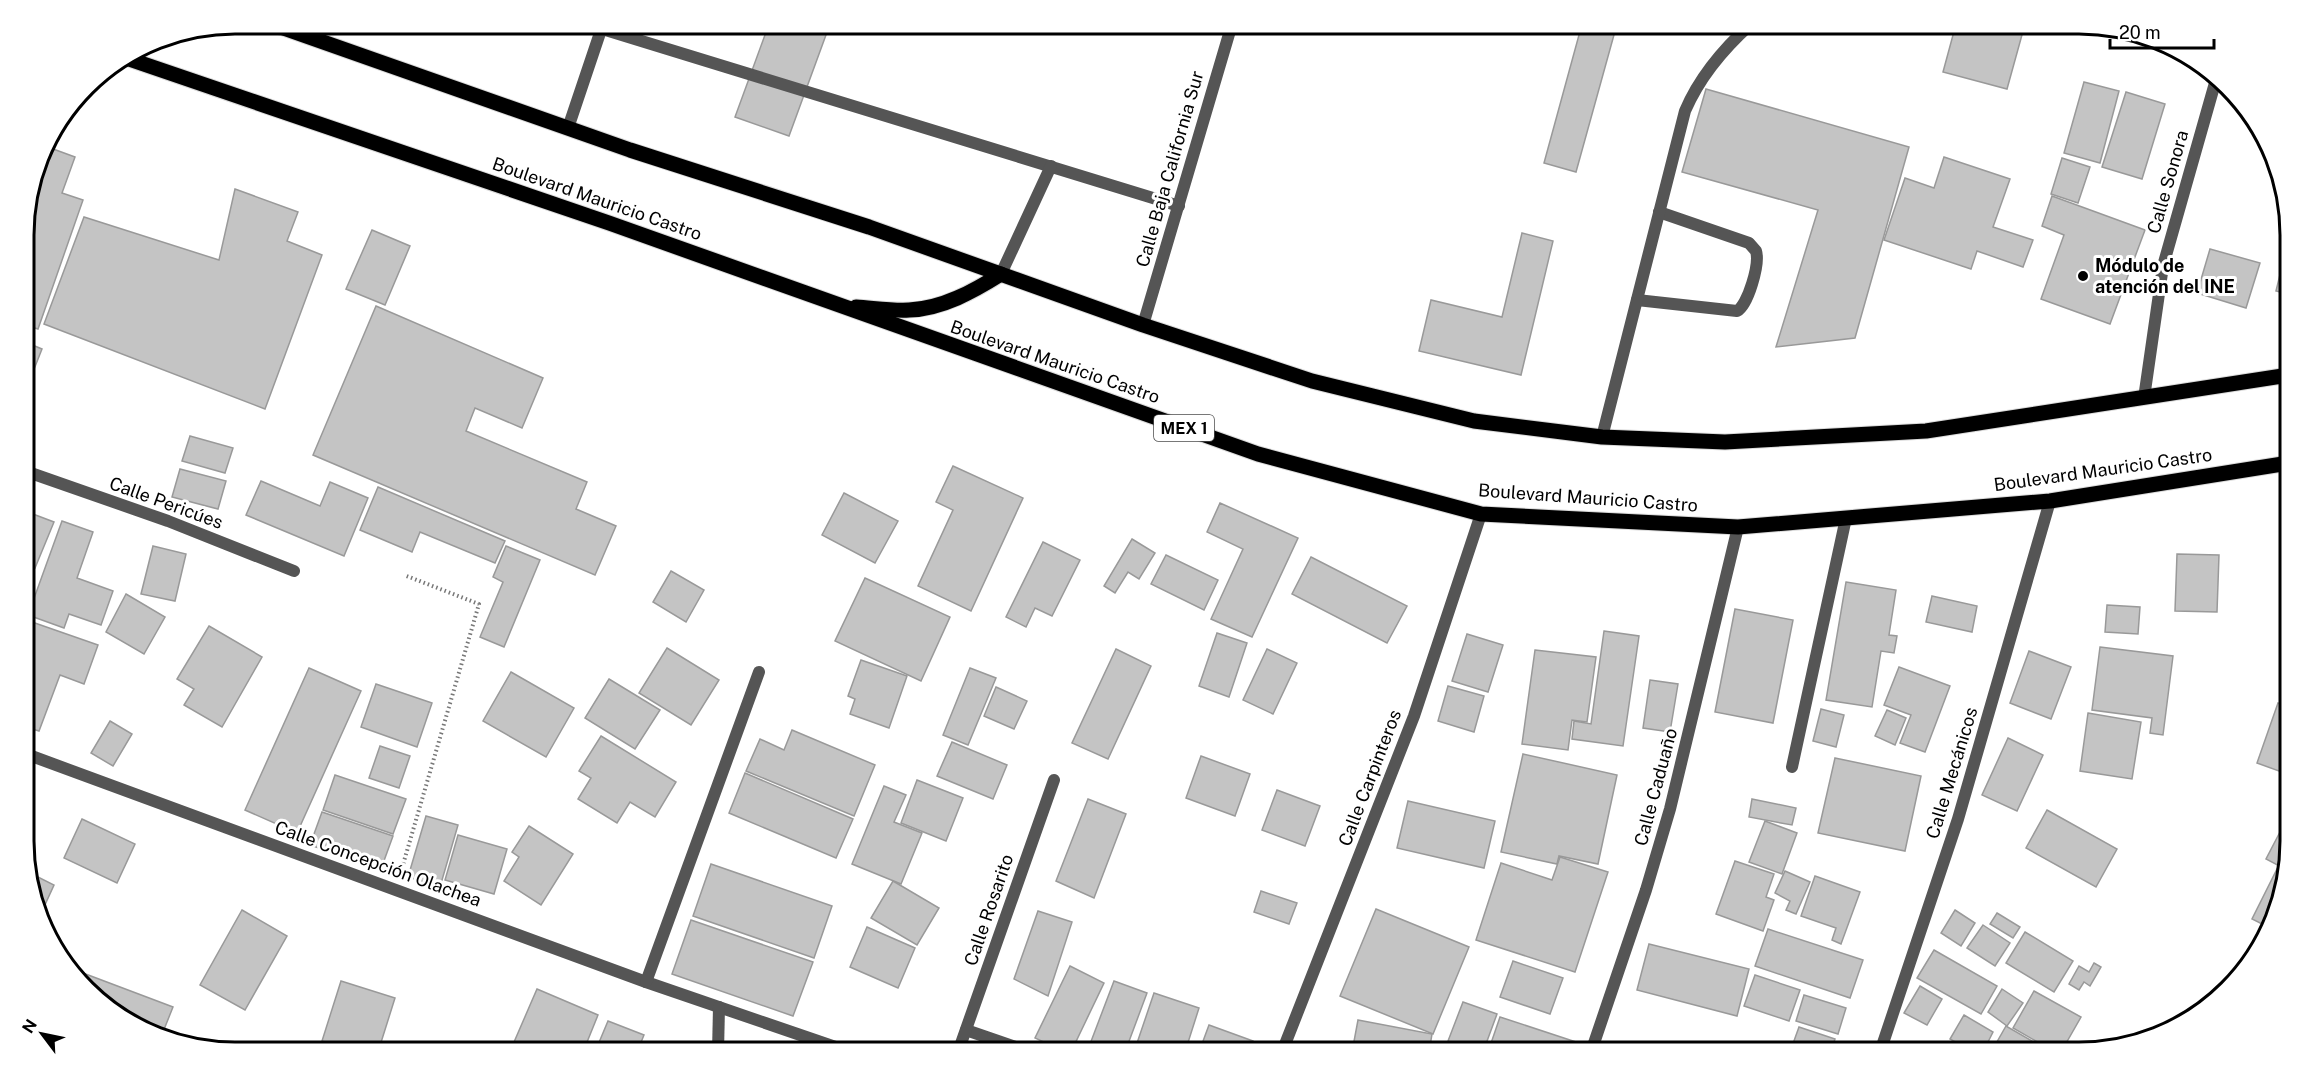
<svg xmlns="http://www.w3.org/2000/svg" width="2314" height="1076" font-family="'Public Sans',sans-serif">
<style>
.building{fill:#c4c4c4;stroke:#999;stroke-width:1.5}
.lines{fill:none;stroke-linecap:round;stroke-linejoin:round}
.primary-casing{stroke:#dbdbdb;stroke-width:17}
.path{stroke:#777;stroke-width:4;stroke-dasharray:1.5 3;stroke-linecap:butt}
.service{stroke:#555;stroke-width:12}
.minor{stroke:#555;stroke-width:12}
.primary{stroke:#000;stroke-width:15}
.poi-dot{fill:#000;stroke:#fff;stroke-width:2}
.labels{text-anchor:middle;stroke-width:6;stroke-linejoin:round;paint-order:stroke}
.shield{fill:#fff;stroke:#4c4c4c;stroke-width:1.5}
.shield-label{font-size:16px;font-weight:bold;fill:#000}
.street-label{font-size:18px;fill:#000;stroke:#fff}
.poi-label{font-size:18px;font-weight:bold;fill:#000;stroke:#fff;text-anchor:start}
.rim{fill:none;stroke:#000;stroke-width:3}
</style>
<rect width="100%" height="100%" fill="#fff"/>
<g class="building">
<path d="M769,24H830L789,136L735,117Z"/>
<path d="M1582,24H1617L1576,172L1544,163Z"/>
<path d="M1956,24H2025L2007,89L1943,72Z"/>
<path d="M2084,82L2119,91L2100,163L2064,153Z"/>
<path d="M1706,89L1909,147L1855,338L1776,347L1818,210L1682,172Z"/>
<path d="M2126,92L2165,104L2142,179L2102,167Z"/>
<path d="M45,146L75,157L62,193L83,200L38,329L25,325V301L28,292L25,291V258L32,237L25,235L24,222Z"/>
<path d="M1944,157L2010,179L1993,227L2033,240L2023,267L1977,251L1971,269L1884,240L1905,178L1934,188Z"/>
<path d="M2062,158L2090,167L2078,203L2051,194Z"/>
<path d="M235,189L298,212L287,241L322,255L265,409L44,324L84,217L219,260Z"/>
<path d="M2052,196L2145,230L2110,324L2041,299L2064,235L2042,226Z"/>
<path d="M372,230L410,246L385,305L346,289Z"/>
<path d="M1522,233L1553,241L1521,375L1419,351L1431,300L1502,317Z"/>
<path d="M2288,242V294L2276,291Z"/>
<path d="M2210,249L2260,263L2246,308L2197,293Z"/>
<path d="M376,306L543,378L522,428L475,408L466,431L587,482L576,509L616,526L595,575L313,455Z"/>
<path d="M25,342L42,349L25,392Z"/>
<path d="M190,436L233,448L225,473L182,461Z"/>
<path d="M953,466L1023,498L971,611L918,586L953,510L936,502Z"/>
<path d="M180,469L226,481L218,509L172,497Z"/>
<path d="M261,481L320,506L330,482L368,498L344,556L246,515Z"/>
<path d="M378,487L505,541L495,563L420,532L412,552L360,530Z"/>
<path d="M844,493L898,521L875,563L822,535Z"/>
<path d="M1220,503L1298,538L1252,637L1211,619L1243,549L1207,532Z"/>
<path d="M25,511L54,522L35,568L25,564Z"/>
<path d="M62,521L93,532L77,578L113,591L101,625L69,614L64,628L28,615Z"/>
<path d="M1132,539L1155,553L1139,579L1128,572L1115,593L1104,586Z"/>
<path d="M1043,542L1080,560L1052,616L1035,608L1026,627L1006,617Z"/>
<path d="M153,546L186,554L175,601L141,594Z"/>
<path d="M506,546L540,560L504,647L480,637L503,582L493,577Z"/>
<path d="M2177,554L2219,555L2217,612L2175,611Z"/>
<path d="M1166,555L1218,580L1204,610L1151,584Z"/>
<path d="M1311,557L1407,606L1387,643L1292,594Z"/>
<path d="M671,571L704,590L686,622L653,602Z"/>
<path d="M865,578L950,617L921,681L835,641Z"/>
<path d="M1846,582L1896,590L1889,635L1897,636L1894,653L1881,651L1872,707L1826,700Z"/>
<path d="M126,594L165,617L144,654L106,632Z"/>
<path d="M1932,596L1977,606L1972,632L1926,622Z"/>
<path d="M2107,605L2140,607L2138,634L2105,632Z"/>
<path d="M1735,609L1793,620L1773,723L1715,712Z"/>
<path d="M32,622L98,645L84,684L60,675L39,731L26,727L25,640Z"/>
<path d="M209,626L262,657L222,727L184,705L194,689L177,679Z"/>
<path d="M1604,631L1639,636L1623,746L1572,739L1574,721L1591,724Z"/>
<path d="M1217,633L1247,643L1229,697L1199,686Z"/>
<path d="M1467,634L1503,645L1488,692L1452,681Z"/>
<path d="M2100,647L2173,656L2163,735L2150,733L2152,718L2092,710Z"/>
<path d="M667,648L719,680L691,725L639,693Z"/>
<path d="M1116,649L1151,666L1108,759L1072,743Z"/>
<path d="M1267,649L1297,663L1273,714L1243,700Z"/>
<path d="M1535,650L1596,657L1587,722L1572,720L1568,750L1522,744Z"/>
<path d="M2029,651L2071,667L2051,719L2010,703Z"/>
<path d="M861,660L907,676L889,728L850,714L855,699L848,696Z"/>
<path d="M1899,667L1950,686L1925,752L1900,743L1911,715L1884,705Z"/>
<path d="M309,668L361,691L297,833L245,810Z"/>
<path d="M970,668L996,678L968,745L943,735Z"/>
<path d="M511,672L574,708L546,757L483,721Z"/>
<path d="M609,679L660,710L635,749L585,718Z"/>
<path d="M1650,680L1678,684L1670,732L1643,728Z"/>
<path d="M376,684L432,703L417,747L361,727Z"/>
<path d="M1448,686L1484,696L1474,732L1438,721Z"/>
<path d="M996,687L1027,701L1014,729L984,716Z"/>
<path d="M2278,703L2290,707V775L2257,763Z"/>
<path d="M1821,709L1844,715L1836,747L1813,741Z"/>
<path d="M1887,710L1906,718L1895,745L1875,736Z"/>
<path d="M2088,713L2141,722L2132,779L2080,771Z"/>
<path d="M110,721L132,734L113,766L91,753Z"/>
<path d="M792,730L875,765L854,816L746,771L760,739L784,750Z"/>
<path d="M601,736L676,782L655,817L630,802L617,823L578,799L591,778L579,771Z"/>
<path d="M2008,738L2043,755L2017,811L1982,795Z"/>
<path d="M952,742L1007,765L993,799L937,776Z"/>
<path d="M380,746L410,756L399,788L369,778Z"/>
<path d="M1523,754L1617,775L1598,864L1559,856L1557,864L1501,852Z"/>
<path d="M1201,756L1250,774L1235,816L1186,798Z"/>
<path d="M1835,758L1921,776L1905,851L1818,833Z"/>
<path d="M745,773L853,819L836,858L729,813Z"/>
<path d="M335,775L406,799L393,834L323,810Z"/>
<path d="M917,780L963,798L946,841L901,823Z"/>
<path d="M884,786L906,795L894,822L922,833L901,884L852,864Z"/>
<path d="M1277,790L1320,806L1305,846L1262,830Z"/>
<path d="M1088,799L1126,814L1094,898L1056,881Z"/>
<path d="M1752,799L1796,808L1792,825L1749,817Z"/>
<path d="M1408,801L1495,821L1484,868L1397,848Z"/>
<path d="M2047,810L2117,849L2096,887L2026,848Z"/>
<path d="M322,812L393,836L381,869L310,845Z"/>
<path d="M426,816L458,825L440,887L408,877Z"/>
<path d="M82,819L135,844L117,883L64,858Z"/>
<path d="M1765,821L1797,833L1782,874L1749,862Z"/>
<path d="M529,826L573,854L541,905L504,881L519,857L512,852Z"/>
<path d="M2280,832L2290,838L2283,868L2266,859Z"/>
<path d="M458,835L507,849L494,894L445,880Z"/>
<path d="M1560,857L1608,872L1575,972L1476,940L1501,863L1552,880Z"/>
<path d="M1735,861L1774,874L1766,897L1774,900L1763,931L1716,914Z"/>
<path d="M711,864L832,906L814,958L693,916Z"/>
<path d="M2277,869L2284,872L2274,922L2270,928L2252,919Z"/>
<path d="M1785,871L1810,882L1796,914L1786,910L1790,901L1775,893Z"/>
<path d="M28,872L54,885L43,909Z"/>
<path d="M1815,876L1860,892L1841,944L1832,940L1836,928L1801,916Z"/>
<path d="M893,881L939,908L917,945L871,918Z"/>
<path d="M1261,891L1297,903L1289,924L1254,912Z"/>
<path d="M1376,909L1469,947L1433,1034L1340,996Z"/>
<path d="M242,910L287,936L245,1010L200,985Z"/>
<path d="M1955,910L1975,923L1961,946L1941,933Z"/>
<path d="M1038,911L1072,922L1048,996L1014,979Z"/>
<path d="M1997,913L2020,927L2013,938L1990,924Z"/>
<path d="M691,920L813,962L793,1016L672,974Z"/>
<path d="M1983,925L2010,943L1995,966L1967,948Z"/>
<path d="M867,927L915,948L898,988L850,967Z"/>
<path d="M1768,929L1863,960L1850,998L1755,966Z"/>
<path d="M2025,932L2073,961L2054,992L2006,963Z"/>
<path d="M1649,944L1749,969L1737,1016L1637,990Z"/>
<path d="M1934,950L1997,986L1981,1014L1917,978Z"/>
<path d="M1513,961L1563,978L1550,1014L1500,997Z"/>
<path d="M2094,963L2101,967L2090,986L2084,982L2079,990L2069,984L2079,966L2089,972Z"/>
<path d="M1070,966L1104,983L1071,1052H1065L1035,1038Z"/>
<path d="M75,970L173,1007L161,1037L154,1036L74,974Z"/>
<path d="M1755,975L1800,990L1789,1021L1744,1006Z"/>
<path d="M341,981L395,998L378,1052H357L322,1041Z"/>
<path d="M1114,981L1147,993L1125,1052H1087Z"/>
<path d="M1920,986L1942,999L1927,1025L1904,1013Z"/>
<path d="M537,989L598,1015L583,1052H491L495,1042L511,1049Z"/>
<path d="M2002,989L2023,1003L2007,1026L1988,1012Z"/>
<path d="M2034,991L2081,1017L2061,1052H2055L2013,1028Z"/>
<path d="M1154,993L1199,1008L1185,1052H1134Z"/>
<path d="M1804,995L1846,1008L1838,1034L1796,1021Z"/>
<path d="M1463,1002L1497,1014L1483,1052H1475L1448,1041Z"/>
<path d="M1964,1015L1993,1032L1987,1044L1994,1047L2006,1026L2051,1052H1973L1950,1039Z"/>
<path d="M1500,1017L1576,1042L1572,1052H1488Z"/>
<path d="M1358,1020L1432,1034L1429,1052H1352Z"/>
<path d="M608,1021L644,1035L637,1052H595Z"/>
<path d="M1209,1025L1253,1041L1249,1052H1199Z"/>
<path d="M1799,1027L1835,1039L1831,1052H1790Z"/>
<path d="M1731,1042L1764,1052H1728Z"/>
</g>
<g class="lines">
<g class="primary-casing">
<g id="primary">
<path d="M272,24L630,150L869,227L1143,325L1312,381L1474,421L1602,437L1725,442L1926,431L2289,375"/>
<path d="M126,58L609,223L1258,454L1481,514L1738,527L2050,501L2289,463"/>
<path d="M856,307C873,308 892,311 909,310C942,309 974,291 1001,274"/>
</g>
</g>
<path class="path" d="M402,868L479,604L404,575"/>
<g class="service">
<path d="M586,24L1179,206"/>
<path d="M568,128L603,24"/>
<path d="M1001,274L1051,166"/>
<path d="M1637,300L1737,311C1748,305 1760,264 1756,251L1749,243L1659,212"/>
<path d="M1602,437L1685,111C1700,76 1723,49 1751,24"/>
<path d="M1792,767L1846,518"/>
</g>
<g class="minor">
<path d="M1143,325L1232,24"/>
<path d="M2144,398L2163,266L2215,83"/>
<path d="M25,471L168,521L294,571"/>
<path d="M26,754L646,982L850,1052"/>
<path d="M646,982L759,672"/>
<path d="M966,1030L1030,1052"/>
<path d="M718,1052L719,1007"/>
<path d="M958,1052L1054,780"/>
<path d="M1282,1052L1414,716L1481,514"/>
<path d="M1591,1052L1646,890L1670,809L1738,527"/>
<path d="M1880,1052L1958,819L2050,501"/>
</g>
<use href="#primary" class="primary"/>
</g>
<circle class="poi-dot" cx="2083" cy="276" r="6"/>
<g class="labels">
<rect class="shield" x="1154" y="415" width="60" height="26" rx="4.5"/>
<g class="shield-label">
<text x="1184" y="434">MEX 1</text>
</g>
<g class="street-label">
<text transform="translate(1170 169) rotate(-74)" y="6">Calle Baja California Sur</text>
<text transform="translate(2168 182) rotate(-74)" y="6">Calle Sonora</text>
<text transform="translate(597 199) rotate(19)" y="6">Boulevard Mauricio Castro</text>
<text transform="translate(1055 362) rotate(19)" y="6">Boulevard Mauricio Castro</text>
<text transform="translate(2103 470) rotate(-8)" y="6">Boulevard Mauricio Castro</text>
<text transform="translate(1588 498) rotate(4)" y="6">Boulevard Mauricio Castro</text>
<text transform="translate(166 503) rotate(20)" y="6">Calle Pericúes</text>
<text transform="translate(1952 773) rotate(-73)" y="6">Calle Mecánicos</text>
<text transform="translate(1370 778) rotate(-69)" y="6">Calle Carpinteros</text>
<text transform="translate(1656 787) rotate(-75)" y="6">Calle Caduaño</text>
<text transform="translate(378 864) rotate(20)" y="6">Calle Concepción Olachea</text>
<text transform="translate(989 910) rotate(-71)" y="6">Calle Rosarito</text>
</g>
<g class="poi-label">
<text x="2095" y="272">Módulo de<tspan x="2095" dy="21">atención del INE</tspan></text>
</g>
</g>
<path d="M0 0H2314V1076H0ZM235 34H2079A201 201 0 0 1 2280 235V841A201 201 0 0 1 2079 1042H235A201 201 0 0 1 34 841V235A201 201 0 0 1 235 34Z" fill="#fff" fill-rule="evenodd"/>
<path class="rim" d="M235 34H2079A201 201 0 0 1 2280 235V841A201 201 0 0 1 2079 1042H235A201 201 0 0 1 34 841V235A201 201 0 0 1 235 34Z"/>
<g transform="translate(42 1034) rotate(302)" stroke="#ffffff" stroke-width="4.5" paint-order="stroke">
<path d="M0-4.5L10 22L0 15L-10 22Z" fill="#000000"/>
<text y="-9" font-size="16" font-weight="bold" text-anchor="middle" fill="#000000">N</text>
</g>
<path d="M2110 39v9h104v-9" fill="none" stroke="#000000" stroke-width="3"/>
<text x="2119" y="39" font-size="18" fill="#000000" stroke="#ffffff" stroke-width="4.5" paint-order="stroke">20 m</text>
</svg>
